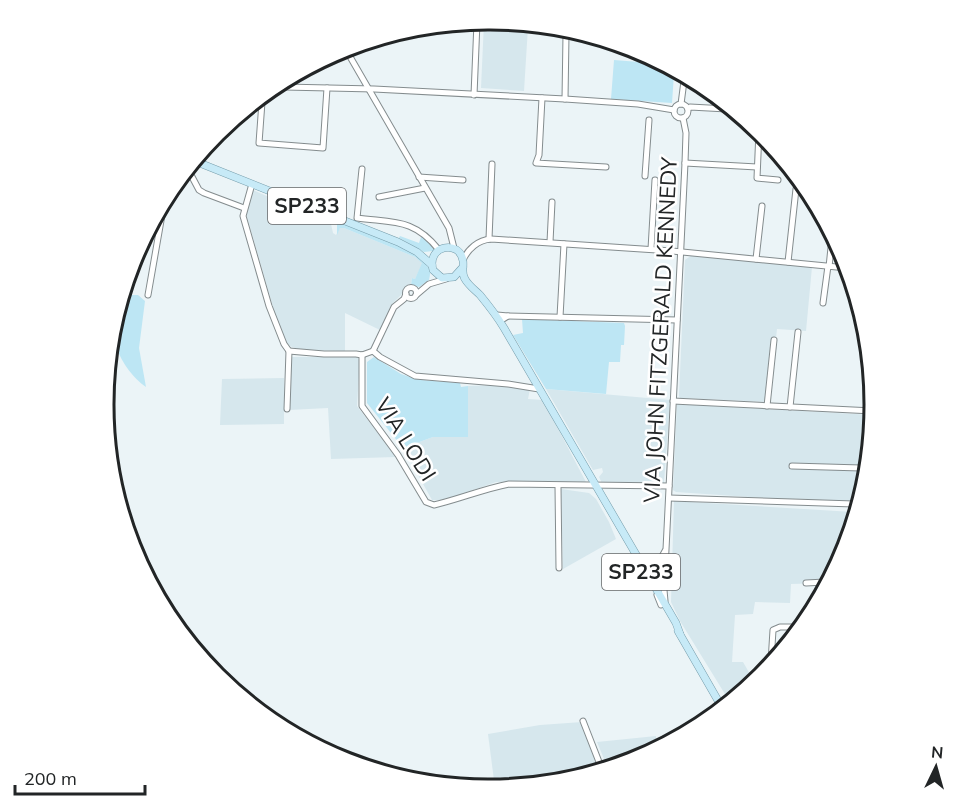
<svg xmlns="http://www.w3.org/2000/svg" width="978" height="809" font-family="Mulish,sans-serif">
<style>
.built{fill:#d6e7ed}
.green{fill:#bde6f4}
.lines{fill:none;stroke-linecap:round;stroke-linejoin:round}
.minor-casing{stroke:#848c8e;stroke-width:7}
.major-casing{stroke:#759caa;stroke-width:8}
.minor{stroke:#fff;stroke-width:5}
.major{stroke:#c7eaf7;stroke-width:7}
.labels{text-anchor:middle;stroke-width:5;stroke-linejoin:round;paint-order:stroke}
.shield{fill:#fff;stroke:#646667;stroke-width:1.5}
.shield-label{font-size:21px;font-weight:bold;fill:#222526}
.street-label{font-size:22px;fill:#222526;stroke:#fff}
.rim{fill:none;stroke:#222526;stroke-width:3}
</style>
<rect width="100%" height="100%" fill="#ebf4f7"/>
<g class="built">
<path d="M484,22L508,23L528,27L524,91L481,88Z"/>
<path d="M253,190L331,224L333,233L336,235L340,228H344L415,257L423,263L415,279L412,278L411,285L393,303L380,330L345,313V351L300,350L290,346L282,338L247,217V208Z"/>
<path d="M692,255L812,267L806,331L777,329L769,402L680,398L679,396L685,260Z"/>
<path d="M291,357H360L357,406L396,457L331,459L328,408L289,410Z"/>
<path d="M284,378V424L220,425L222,379Z"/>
<path d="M501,385L530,389L528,399L543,400L587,484L496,482L454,497L441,500H432L403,448L433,437H468V386Z"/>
<path d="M546,389L670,400L664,483H602L599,477L603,472L602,468L593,470Z"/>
<path d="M677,404L872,415L854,504L676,492L673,490Z"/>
<path d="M561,489L589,493L596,499L609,522L616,539L563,569Z"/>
<path d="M674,501L853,512L845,552L824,583L791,584L790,603L755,602L753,614L735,615L732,662H743L754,681L728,699L680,621L671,602Z"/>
<path d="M582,722L599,768L495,788L488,734L540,725Z"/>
<path d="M656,736V747L636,760L607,766L597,742Z"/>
</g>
<g class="green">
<path d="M640,51L674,74L672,103L611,99L614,60L639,62Z"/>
<path d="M333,218C356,227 415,246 428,267C431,271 430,275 429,280L419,287L411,285L412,278L415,279L422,263L415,257L344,228H340L337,235V224Z"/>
<path d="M422,234L435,249L433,251L424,252L399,238L400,236L419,243Z"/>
<path d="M126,295H138L145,301L139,348L146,387C134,379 118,359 116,343C115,334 124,306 126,295Z"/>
<path d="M522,319L624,323L625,326L624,345H621L620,362H609L606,394L546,389L513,335L523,333Z"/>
<path d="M374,357L401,374L410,377L421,380L460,383L461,387L468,386V437H433L403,448L367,403V362Z"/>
</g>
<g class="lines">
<g class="minor-casing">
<g id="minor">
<path d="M345,48L449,228L454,248"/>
<path d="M284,87L374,89L565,99L638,104L674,110"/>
<path d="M474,95L477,22"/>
<path d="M542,98L539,155L536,163L606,167"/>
<path d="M565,99L566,35"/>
<path d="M262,102L259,143L323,148L327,88"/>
<circle cx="681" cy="111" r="7"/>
<path d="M681,104L684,81"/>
<path d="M688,109L690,107L727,109"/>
<path d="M759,131L757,178L778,180"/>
<path d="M685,163L757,167"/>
<path d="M362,169L357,218C393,223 414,218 439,250"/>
<path d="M190,173L199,190L204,193L244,208"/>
<path d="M645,176L649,120"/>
<path d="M419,177L463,180"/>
<path d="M252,184L243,216L269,306L284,344L289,351L287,409"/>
<path d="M379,197L425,188"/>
<path d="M489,239L492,164"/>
<path d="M550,242L552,202"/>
<path d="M651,249L655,180"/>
<path d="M756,259L762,206"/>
<path d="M463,260C468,249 478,240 491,239L672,251L847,268"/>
<path d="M788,262L796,189"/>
<path d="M829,267L832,238"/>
<circle cx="411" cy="293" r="5.5"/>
<path d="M148,295L162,215"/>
<path d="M416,295L429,284L446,279"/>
<path d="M823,303L828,266"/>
<path d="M497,315L508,316L500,321"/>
<path d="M508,316L677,320"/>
<path d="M560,317L564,244"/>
<path d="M289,351L324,354H356L362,355"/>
<path d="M373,351L380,357L415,376L508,384L539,389"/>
<path d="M362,355V406L398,455L426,502L434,505C460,499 483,489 509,484L669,486"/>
<path d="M362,355L373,351L394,307L404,299L406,294"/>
<path d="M673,401L873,411"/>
<path d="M767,406L774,340"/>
<path d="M790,407L798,332"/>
<path d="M792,466L861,468"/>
<path d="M558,486L559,568"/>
<path d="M669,498L854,504"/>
<path d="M639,558L650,563L660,560"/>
<path d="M650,578L665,551"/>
<path d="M650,578L658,579L665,573"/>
<path d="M806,583L825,582"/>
<path d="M657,595L661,605"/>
<path d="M665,601L664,590L685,163L686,133L683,118"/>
<path d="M771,662L773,630L780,627H795"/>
<path d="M583,721L601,767"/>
</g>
</g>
<g class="major-casing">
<g id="major">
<path d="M197,162L398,242L417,252L432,265"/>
<path d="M463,267L454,277L442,278L433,270C426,245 460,239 463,261C464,267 461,273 465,279C468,285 475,290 480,295C489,306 497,316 504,328C561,426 619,524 676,623L680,634"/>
<path d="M678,631L720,704"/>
</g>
</g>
<use href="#minor" class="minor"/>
<use href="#major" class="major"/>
</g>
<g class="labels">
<g class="shield">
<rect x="268" y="188" width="78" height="36" rx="4.5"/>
<rect x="602" y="554" width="78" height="36" rx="4.5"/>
</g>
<g class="shield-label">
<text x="307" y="213">SP233</text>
<text x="641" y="579">SP233</text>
</g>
<g class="street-label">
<text transform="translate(660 330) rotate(-87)" y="8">VIA JOHN FITZGERALD KENNEDY</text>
<text transform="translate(406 439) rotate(58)" y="8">VIA LODI</text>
</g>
</g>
<path d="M0 0H978V809H0ZM488 30H490A374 374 0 0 1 864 404V405A374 374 0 0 1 490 779H488A374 374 0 0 1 114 405V404A374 374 0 0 1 488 30Z" fill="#fff" fill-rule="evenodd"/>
<path class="rim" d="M488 30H490A374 374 0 0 1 864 404V405A374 374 0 0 1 490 779H488A374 374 0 0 1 114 405V404A374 374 0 0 1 488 30Z"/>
<g transform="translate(936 767) rotate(5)" stroke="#ffffff" stroke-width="4.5" paint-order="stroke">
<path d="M0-4.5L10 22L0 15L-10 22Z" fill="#222526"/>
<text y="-9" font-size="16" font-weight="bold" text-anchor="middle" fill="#222526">N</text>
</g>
<path d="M15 785v9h130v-9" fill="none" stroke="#222526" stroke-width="3"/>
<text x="24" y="785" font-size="18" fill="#222526" stroke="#ffffff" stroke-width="4.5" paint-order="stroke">200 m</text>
</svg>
